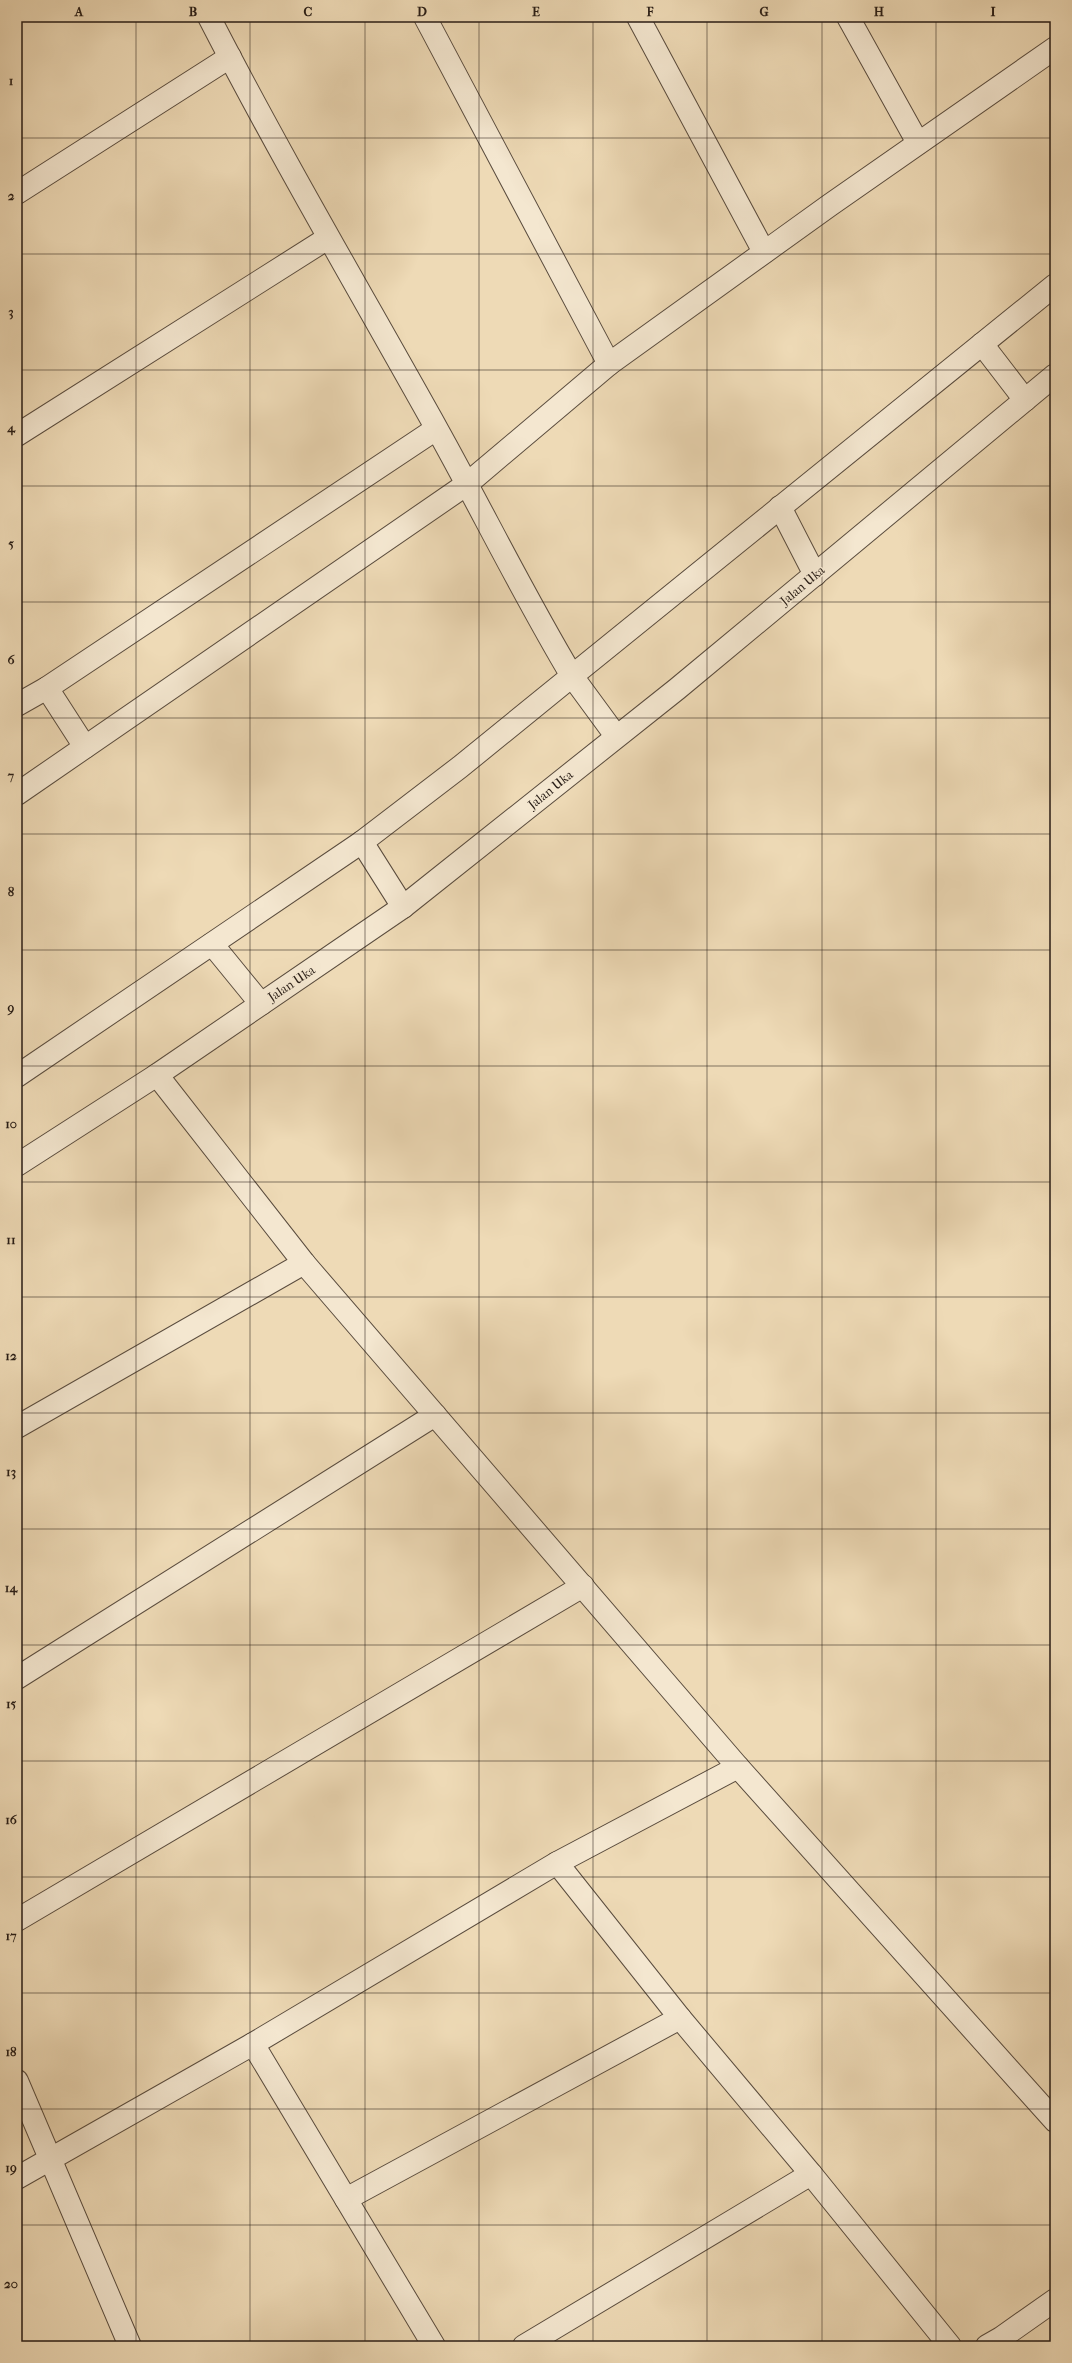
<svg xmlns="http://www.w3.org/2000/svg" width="1072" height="2363" font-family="'IM FELL French Canon',serif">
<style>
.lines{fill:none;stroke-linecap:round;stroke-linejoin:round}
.minor-casing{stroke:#5a4c3e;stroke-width:24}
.minor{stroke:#f4e7d0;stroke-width:22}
.grid{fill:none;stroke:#281d16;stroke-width:1;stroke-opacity:0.55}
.labels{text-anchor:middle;stroke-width:3;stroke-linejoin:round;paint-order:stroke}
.street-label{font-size:13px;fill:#281d16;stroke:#f4e7d0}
.neatline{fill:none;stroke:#281d16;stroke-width:1.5}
.grid-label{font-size:13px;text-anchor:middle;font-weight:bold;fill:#281d16}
</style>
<rect width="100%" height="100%" fill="#eedab6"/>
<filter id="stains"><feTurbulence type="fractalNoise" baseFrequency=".005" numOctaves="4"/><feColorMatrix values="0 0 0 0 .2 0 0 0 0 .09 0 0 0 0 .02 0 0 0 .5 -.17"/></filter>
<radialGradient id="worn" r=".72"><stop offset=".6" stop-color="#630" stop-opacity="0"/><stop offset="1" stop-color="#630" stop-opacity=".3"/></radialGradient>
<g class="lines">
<g class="minor-casing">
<g id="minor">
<path d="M425,17L609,364L830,205L1055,48"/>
<path d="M638,17L764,252"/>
<path d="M848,17L918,143"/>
<path d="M17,193L230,57"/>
<path d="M982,344L1025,400"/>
<path d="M17,435L328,238"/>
<path d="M780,507L815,575"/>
<path d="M47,688L85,747"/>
<path d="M17,705L47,688L436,429"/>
<path d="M616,736L572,676L1055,285"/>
<path d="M17,794L467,484L609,364"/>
<path d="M362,842L403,907"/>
<path d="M212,944L261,1004"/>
<path d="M157,1075L304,1263L738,1767L1055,2121"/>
<path d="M17,1076L362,842L460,767L572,676C524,596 483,512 438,431C361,293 281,157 209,17"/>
<path d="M17,1165L157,1075L403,907L677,689L1055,375"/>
<path d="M17,1427L304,1263"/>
<path d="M17,1678L435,1415"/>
<path d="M557,1863L680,2018L811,2174"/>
<path d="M17,1920L583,1586"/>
<path d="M253,2044L434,2346"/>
<path d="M17,2081L130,2346"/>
<path d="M17,2178L253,2044L557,1863L738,1767"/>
<path d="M346,2199L680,2018"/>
<path d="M524,2346L811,2174L950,2346"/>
<path d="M987,2346L1001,2338L1055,2300"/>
</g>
</g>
<use href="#minor" class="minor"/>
</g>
<path class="grid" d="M136,17V2346M250,17V2346M365,17V2346M479,17V2346M593,17V2346M707,17V2346M822,17V2346M936,17V2346M17,138H1055M17,254H1055M17,370H1055M17,486H1055M17,602H1055M17,718H1055M17,834H1055M17,950H1055M17,1066H1055M17,1182H1055M17,1297H1055M17,1413H1055M17,1529H1055M17,1645H1055M17,1761H1055M17,1877H1055M17,1993H1055M17,2109H1055M17,2225H1055"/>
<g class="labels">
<g class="street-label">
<text transform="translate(802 585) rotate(-40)" y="5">Jalan Uka</text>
<text transform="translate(550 789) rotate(-39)" y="5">Jalan Uka</text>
<text transform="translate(291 983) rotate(-34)" y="5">Jalan Uka</text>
</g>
</g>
<rect width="1072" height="2363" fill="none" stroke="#eedab6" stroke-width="44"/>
<rect x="22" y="22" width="1028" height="2319" class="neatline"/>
<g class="grid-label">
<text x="79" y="16">A</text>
<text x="193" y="16">B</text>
<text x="308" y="16">C</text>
<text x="422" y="16">D</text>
<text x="536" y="16">E</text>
<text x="650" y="16">F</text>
<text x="764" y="16">G</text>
<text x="879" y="16">H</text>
<text x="993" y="16">I</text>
<text x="11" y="85">1</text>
<text x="11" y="200">2</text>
<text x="11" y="316">3</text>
<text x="11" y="432">4</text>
<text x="11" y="548">5</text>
<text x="11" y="664">6</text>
<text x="11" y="780">7</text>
<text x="11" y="896">8</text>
<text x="11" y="1012">9</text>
<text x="11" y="1128">10</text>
<text x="11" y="1244">11</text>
<text x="11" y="1360">12</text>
<text x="11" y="1476">13</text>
<text x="11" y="1592">14</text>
<text x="11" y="1708">15</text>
<text x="11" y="1824">16</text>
<text x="11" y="1940">17</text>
<text x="11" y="2056">18</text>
<text x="11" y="2172">19</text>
<text x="11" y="2288">20</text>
</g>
<rect width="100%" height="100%" filter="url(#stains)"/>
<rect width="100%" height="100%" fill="url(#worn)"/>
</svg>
